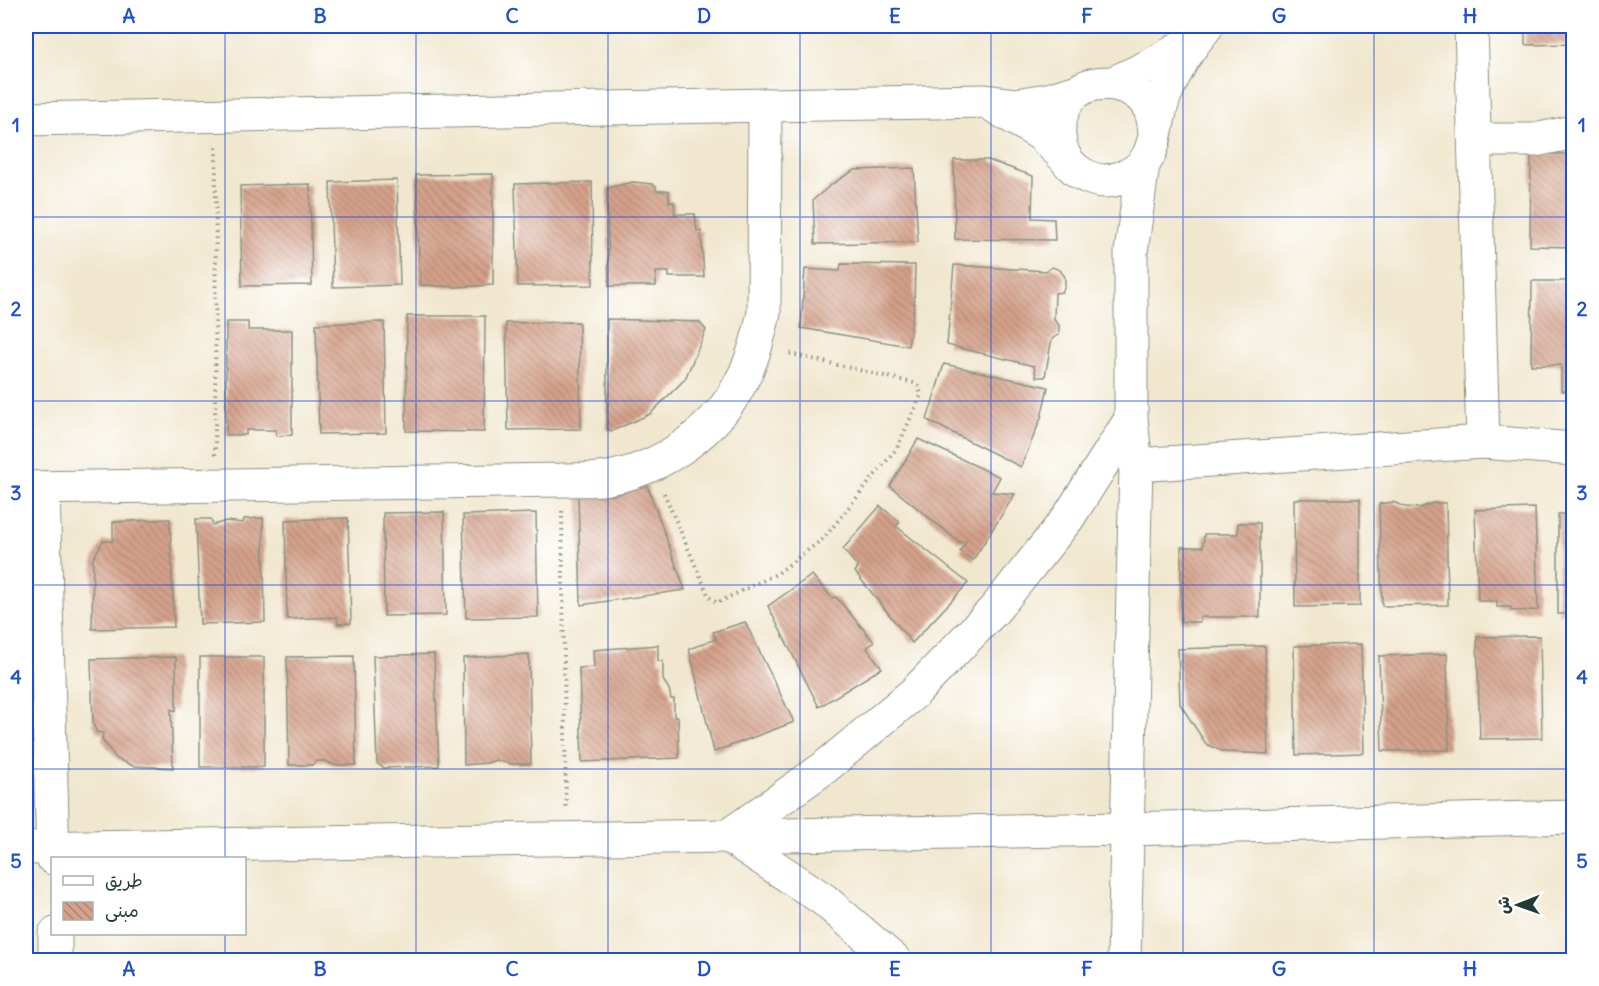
<svg xmlns="http://www.w3.org/2000/svg" width="1599" height="986" font-family="Delius,'Playpen Sans Arabic',sans-serif">
<style>
.building{fill:url(#building-back-hatch)}
.lines{fill:none;stroke-linecap:round;stroke-linejoin:round}
.minor-casing{stroke:#889282;stroke-width:35}
.path{stroke:#889282;stroke-width:4;stroke-dasharray:1.5 4.5;stroke-linecap:butt}
.minor{stroke:#fff;stroke-width:33}
.grid{fill:none;stroke:#1d4ed8;stroke-width:1.5;stroke-opacity:0.55}
.neatline{fill:none;stroke:#1d4ed8;stroke-width:2}
.grid-label{font-size:20px;text-anchor:middle;font-weight:bold;fill:#1d4ed8}
</style>
<defs>
<pattern id="building-back-hatch" width="6" height="6" patternUnits="userSpaceOnUse" patternTransform="scale(1.5)"><rect width="6" height="6" fill="#d5a18a"/><path d="M-1 5l2 2M0 0l6 6M5-1l2 2" fill="none" stroke="#ac8472"/></pattern>
</defs>
<rect width="100%" height="100%" fill="#fff"/>
<filter id="ink" filterUnits="userSpaceOnUse"><feTurbulence type="fractalNoise" baseFrequency=".0167" numOctaves="2"/><feDisplacementMap in="SourceGraphic" scale="12" xChannelSelector="R" yChannelSelector="G"/><feConvolveMatrix kernelMatrix="1 2 1 2 8 2 1 2 1" color-interpolation-filters="sRGB"/></filter>
<filter id="wash" filterUnits="userSpaceOnUse"><feTurbulence type="fractalNoise" baseFrequency=".008" numOctaves="4" result="noise"/><feDisplacementMap in="SourceGraphic" scale="24" xChannelSelector="R" yChannelSelector="G"/><feGaussianBlur stdDeviation="1.35" result="paint"/><feColorMatrix in="noise" values="0 0 0 0 0 0 0 0 0 0 0 0 0 0 0 0 0 1.4 0 .05"/><feComposite in="paint" operator="in"/></filter>
<g filter="url(#wash)">
<rect width="100%" height="100%" fill="#f1e7cf"/>
<g id="blocks">
<g class="building">
<path d="M1525,26H1574V44L1525,45Z"/>
<path d="M1531,154H1574V247L1530,246Z"/>
<path d="M954,160H988L1033,176L1032,218L1054,219L1055,240L955,239Z"/>
<path d="M914,168L918,242L815,244L813,200L832,184L854,170Z"/>
<path d="M493,174V285L456,287L420,285L416,175Z"/>
<path d="M397,180L400,285L333,287L330,182Z"/>
<path d="M592,182L593,285L518,286L515,184Z"/>
<path d="M633,182L652,184L656,187V191H669V202H674L675,214H695L697,231H701L704,277H669V272H656V286H609L607,188Z"/>
<path d="M310,184L312,285L242,286L240,186Z"/>
<path d="M841,264L915,265L914,307L908,346L801,328L805,269L840,271Z"/>
<path d="M954,265L1046,271L1052,267L1060,270L1065,277V286L1062,292L1055,293L1054,320L1059,325V335L1053,338L1051,343L1045,377H1036L1034,366L947,345Z"/>
<path d="M1532,281H1574V391H1561V365H1531Z"/>
<path d="M407,316H485L484,432L406,431Z"/>
<path d="M607,319L699,322L706,330L685,379L650,414L612,431L607,429Z"/>
<path d="M226,322H248V330H292V435L276,436V430H246V435H226Z"/>
<path d="M384,322L386,433L319,434L316,324Z"/>
<path d="M579,322L581,429L508,430L506,323Z"/>
<path d="M944,364L1048,387L1041,418L1021,467L927,420Z"/>
<path d="M918,439L1000,477L992,492L1015,494L973,560L960,551L966,542H959L890,486Z"/>
<path d="M647,485L685,590L581,605L578,496L613,495Z"/>
<path d="M1294,499H1360V606L1295,607Z"/>
<path d="M1393,502L1405,507L1420,508L1433,503H1446L1448,605L1382,606L1379,504Z"/>
<path d="M880,506L900,522L896,526L968,583L912,643L855,572L858,567L843,549Z"/>
<path d="M1535,508L1538,610L1511,611V607H1497V601H1478L1475,510Z"/>
<path d="M444,512L446,615L384,616L383,513Z"/>
<path d="M536,513L538,617L466,618L463,515Z"/>
<rect x="1558" y="514" width="16" height="100"/>
<path d="M263,518L265,622L200,624L196,519H211L213,525L226,521L243,523L244,519Z"/>
<path d="M348,518L351,623L338,624L337,617L287,619L285,520Z"/>
<path d="M170,519L174,627L92,629L93,559L103,541H113V522Z"/>
<path d="M1238,523H1260V617H1200V622H1181V547H1203L1204,534H1238Z"/>
<path d="M812,575L832,598L836,597L874,642L867,648L882,668L819,707L768,606Z"/>
<path d="M745,622L794,722L714,752L689,649L716,639L713,632Z"/>
<path d="M1540,636L1542,738L1480,739L1477,637Z"/>
<path d="M1361,644L1364,753L1296,755L1294,646Z"/>
<path d="M658,645V661H663V680L669,689L671,699H674V717H678L679,758L582,762L579,668L594,667L593,650Z"/>
<path d="M1265,646L1268,754L1224,752L1206,744L1180,704L1178,649Z"/>
<path d="M434,654L439,766L383,768L377,763L373,656Z"/>
<path d="M529,654L531,764H510L496,760L487,763L464,765L463,658Z"/>
<path d="M1447,654L1449,750L1382,751L1379,656Z"/>
<path d="M354,656L356,765H334L325,761H317L312,765H289L287,657Z"/>
<path d="M176,657V711L171,709L173,768L133,766L117,759L102,740L103,733L97,732L93,724L91,659Z"/>
<rect x="200" y="657" width="64" height="110"/>
</g>
</g>
</g>
<g filter="url(#ink)">
<use href="#blocks" fill-opacity="0" stroke="#889282" stroke-width="1.5"/>
<g class="lines">
<g class="minor-casing">
<g id="minor">
<path d="M1471,26L1483,442"/>
<path d="M1113,83C1141,71 1167,58 1192,40"/>
<path d="M989,103L1042,135L1065,158"/>
<path d="M26,119L985,101L1016,105L1047,100L1078,91"/>
<path d="M1155,133C1154,120 1152,109 1143,99C1122,76 1075,77 1063,110C1057,125 1057,138 1063,153C1068,166 1081,175 1093,179C1102,182 1112,181 1120,178C1161,166 1152,127 1165,95C1175,70 1190,46 1207,26"/>
<path d="M1475,140H1535L1574,132"/>
<path d="M1136,465L1483,442L1574,449"/>
<path d="M26,488L562,480C577,479 593,481 608,478C662,469 716,431 741,382C753,360 759,337 764,312L765,105"/>
<path d="M43,488L53,858"/>
<path d="M26,848L1126,829L1574,817"/>
<path d="M55,934V960"/>
<path d="M894,960L823,899L728,836L824,768L914,693L995,609L1068,518L1131,419"/>
<path d="M1124,960L1136,465L1131,419V252L1143,164"/>
</g>
</g>
<g class="path">
<path d="M215,455L216,147"/>
<path d="M664,493L709,597L717,603L778,573L824,538L897,448L921,395L919,387L914,383L787,353"/>
<path d="M562,511L566,809"/>
</g>
<use href="#minor" class="minor"/>
</g>
</g>
<path class="grid" d="M225,26V858M416,26V960M608,26V960M800,26V960M991,26V960M1183,26V960M1374,26V960M26,217H1574M26,401H1574M26,585H1574M26,769H1574M225,934V960"/>
<rect width="1599" height="986" fill="none" stroke="#fff" stroke-width="66"/>
<rect x="51" y="857" width="195" height="78" fill="#ffffff" stroke="#a5b1ae" stroke-width="1.5"/>
<rect x="63" y="876" width="30" height="9" fill="#ffffff" stroke="#a5b1ae" stroke-width="1.5"/>
<text x="105" y="887" font-size="18" fill="#1f3d34">طريق</text>
<rect x="63" y="902" width="30" height="18" fill="url(#building-back-hatch)" stroke="#a5b1ae" stroke-width="1.5"/>
<text x="105" y="917" font-size="18" fill="#1f3d34">مبنى</text>
<g transform="translate(1518 905) rotate(269)" stroke="#ffffff" stroke-width="4.5" paint-order="stroke">
<path d="M0-4.5L10 22L0 15L-10 22Z" fill="#1f3d34"/>
<text y="-9" font-size="16" font-weight="bold" text-anchor="middle" fill="#1f3d34">ش</text>
</g>
<rect x="33" y="33" width="1533" height="920" class="neatline"/>
<g class="grid-label">
<text x="129" y="23">A</text>
<text x="320" y="23">B</text>
<text x="512" y="23">C</text>
<text x="704" y="23">D</text>
<text x="895" y="23">E</text>
<text x="1087" y="23">F</text>
<text x="1279" y="23">G</text>
<text x="1470" y="23">H</text>
<text x="16" y="132">1</text>
<text x="1582" y="132">1</text>
<text x="16" y="316">2</text>
<text x="1582" y="316">2</text>
<text x="16" y="500">3</text>
<text x="1582" y="500">3</text>
<text x="16" y="684">4</text>
<text x="1582" y="684">4</text>
<text x="16" y="868">5</text>
<text x="1582" y="868">5</text>
<text x="129" y="976">A</text>
<text x="320" y="976">B</text>
<text x="512" y="976">C</text>
<text x="704" y="976">D</text>
<text x="895" y="976">E</text>
<text x="1087" y="976">F</text>
<text x="1279" y="976">G</text>
<text x="1470" y="976">H</text>
</g>
</svg>
